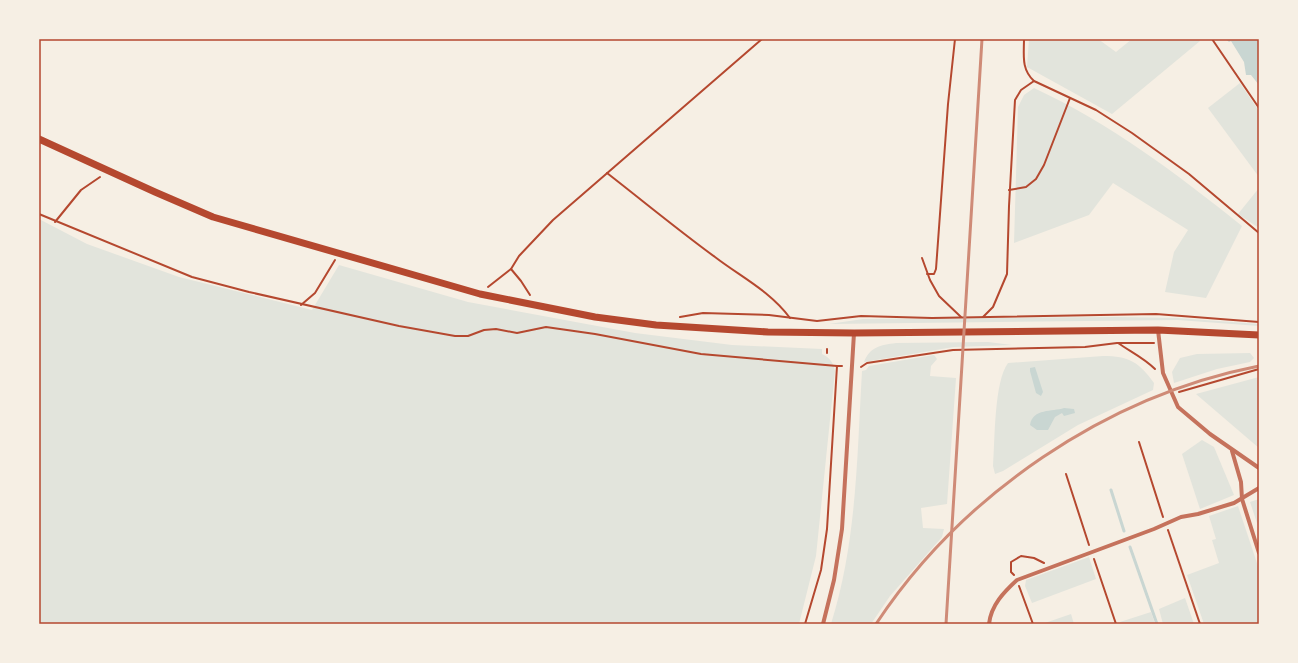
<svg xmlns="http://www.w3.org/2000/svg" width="1298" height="663" font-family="Ubuntu,sans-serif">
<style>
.green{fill:#e2e4dc}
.water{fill:#c9d6d2}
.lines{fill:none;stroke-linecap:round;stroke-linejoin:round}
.stream{stroke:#c9d6d2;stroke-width:3}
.path{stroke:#b5482f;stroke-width:2}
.minor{stroke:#c5725c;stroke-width:4}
.secondary{stroke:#b5482f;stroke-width:7}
.rail{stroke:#cf8b77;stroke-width:3}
.neatline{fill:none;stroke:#b5482f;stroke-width:1.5}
</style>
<rect width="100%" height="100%" fill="#f6efe4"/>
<g class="green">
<path d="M1029,39H1098L1116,52L1132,39H1198L1200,41L1112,114L1027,67Z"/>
<path d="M1240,83L1259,111V177L1208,108Z"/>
<path d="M1034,88C1111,124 1176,173 1242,226L1206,298L1165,292L1174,252L1188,230L1113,183L1089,215L1014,243L1018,107L1024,95Z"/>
<path d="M1259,188V228L1238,214Z"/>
<path d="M39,219L87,244L179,277L312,310L339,265L468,302L635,333L732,345L822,349V354C830,358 833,362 835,371L816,556L799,624H39Z"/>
<path d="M1117,317L1178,318L1259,324V326L1178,320L829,324L863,319Z"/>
<path d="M988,342L1012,345L954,347L864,362C870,347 880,345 896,343Z"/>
<path d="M1250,353L1254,358L1250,362L1217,369L1174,383L1172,372L1180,358L1197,354Z"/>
<path d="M934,355L937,359L931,366L930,376L956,378L947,504L921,508L923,528L944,529L942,537L890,596L871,624H831C857,541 857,456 862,371L866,370L869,366Z"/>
<path d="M1103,356C1129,356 1139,362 1154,383L1153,390L1078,425L1003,471L995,474L993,466C995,440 994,382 1008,363Z"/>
<path d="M1259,377V448L1196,394Z"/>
<path d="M1202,440L1214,447L1234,495L1200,509L1182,454Z"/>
<path d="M1259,499V529L1250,502Z"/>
<path d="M1238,506L1259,569V624H1204L1187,575L1219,563L1212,540L1216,539L1209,516Z"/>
<path d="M1089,557L1096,579L1032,603L1025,586L1026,580Z"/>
<path d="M1185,598L1194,624H1163L1159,609Z"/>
<path d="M1151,612L1155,624H1121L1120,622Z"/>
<path d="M1071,614L1074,624H1042Z"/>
</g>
<g class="water">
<path d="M1226,39H1259V85L1251,75H1246L1244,62L1231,41L1229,42Z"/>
<path d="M1035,367L1043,392L1041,396L1036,393L1030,371V368Z"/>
<path d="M1064,408L1074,409L1075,413L1064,416L1062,413L1055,417L1048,430H1037L1030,425C1033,408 1052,412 1064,408Z"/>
</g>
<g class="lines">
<g class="stream">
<path d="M1111,490L1124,531"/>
<path d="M1130,547L1157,624"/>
</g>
<g class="path">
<path d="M1024,39C1024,55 1021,69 1034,81L1096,110L1132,133L1189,174L1259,233"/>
<path d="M1212,39L1259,108"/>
<path d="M607,173C643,201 678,230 715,257C741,277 770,291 790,318"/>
<path d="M1009,190L1026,187L1036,179L1044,165L1070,98"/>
<path d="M39,214L192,277L249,292L399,326L455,336H468L484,330L496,329L517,333L546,327L595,334L701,354L837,366"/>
<path d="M55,222L81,190L100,177"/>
<path d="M922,258L930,280L939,296L961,317"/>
<path d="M511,269L521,281L530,295"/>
<path d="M927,274H934L936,269L948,104L955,39"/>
<path d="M488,287L511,269L519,256L553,220L762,39"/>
<path d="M301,305L315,293L335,260"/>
<path d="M680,317L703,313L769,315L817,321L861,316L932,318L1156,314L1259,322"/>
<path d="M983,317L993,307L1007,274L1009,206L1015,100L1021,90L1034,81"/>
<path d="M1118,343C1131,352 1144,358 1155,369"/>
<path d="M827,349V353"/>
<path d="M861,367L867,363L953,350L1085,347L1117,343H1154"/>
<path d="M1179,392L1259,369"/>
<path d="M1139,442L1163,517"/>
<path d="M1066,474L1089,545"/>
<path d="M1168,530L1200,624"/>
<path d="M1094,559L1116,624"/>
<path d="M1014,575L1011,572V562L1021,556L1034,558L1044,563"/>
<path d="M1019,586L1033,624"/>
<path d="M805,624L821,570L827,529L837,366H842"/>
</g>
<g class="minor">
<path d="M1158,330L1163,373L1178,407L1210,434L1259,468"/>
<path d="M1232,451L1241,482L1242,499L1259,553"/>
<path d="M823,624L834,580L842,529L854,333"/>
<path d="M989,624C991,605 1004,592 1017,580L1154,529L1181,517L1198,514L1234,503L1259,488"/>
</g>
<path class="secondary" d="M39,139L155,192L213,217L480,294L595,317L656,325L768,332L854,333L1158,330L1259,335"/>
<g class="rail">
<path d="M876,624C962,494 1106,396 1259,366"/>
<path d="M946,624L982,39"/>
</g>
</g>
<rect width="1298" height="663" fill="none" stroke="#f6efe4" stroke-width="80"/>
<rect x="40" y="40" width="1218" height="583" class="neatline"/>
</svg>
